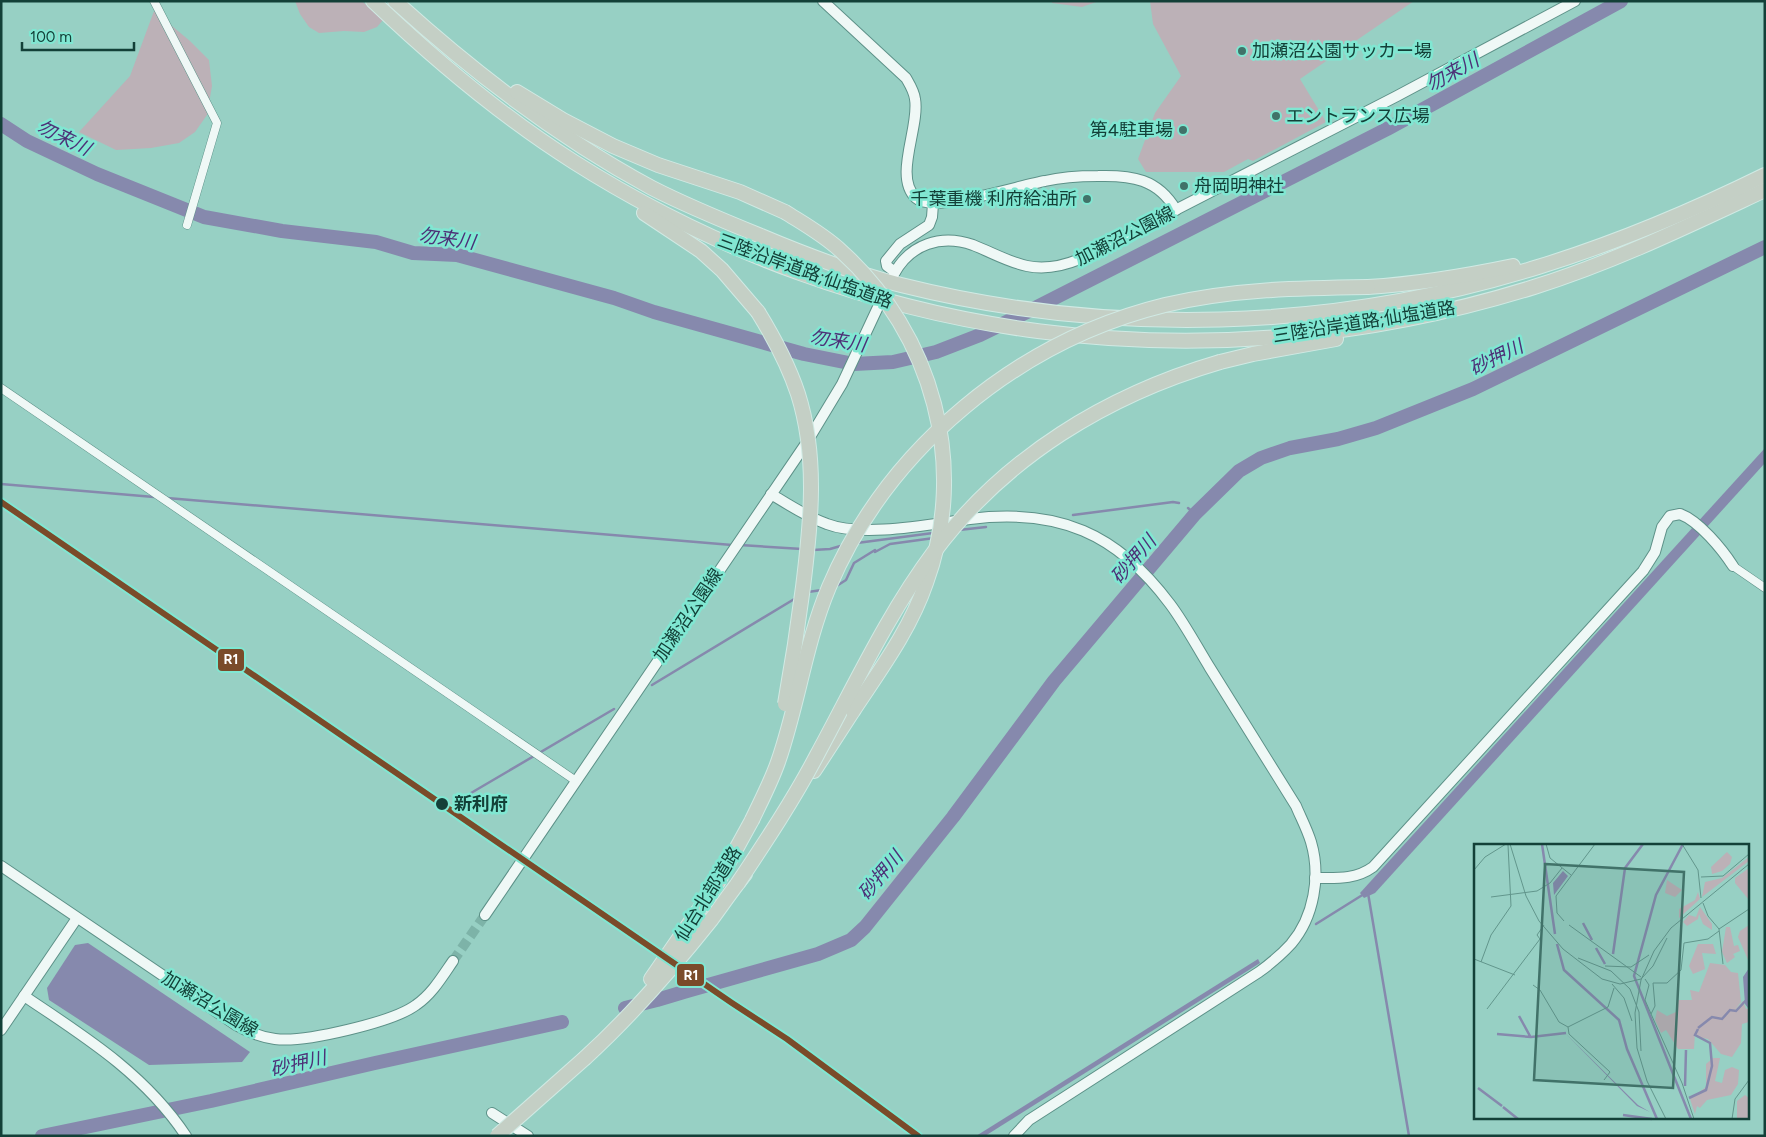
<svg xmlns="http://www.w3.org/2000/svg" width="1766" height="1137" font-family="Figtree,'Noto Sans JP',sans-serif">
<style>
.green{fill:#bcb1b7}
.water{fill:#8689ad}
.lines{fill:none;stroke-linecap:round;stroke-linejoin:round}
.stream{stroke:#8689ad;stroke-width:2.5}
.river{stroke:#8689ad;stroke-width:14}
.secondary-tunnel{stroke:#7db3a8;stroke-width:10;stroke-dasharray:10 5;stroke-linecap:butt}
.street-casing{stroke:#5d9188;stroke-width:9}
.secondary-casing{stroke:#5d9188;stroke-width:12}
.highway-casing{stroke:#d0eae4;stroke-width:16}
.street{stroke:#eff8f6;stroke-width:8}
.secondary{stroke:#eff8f6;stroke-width:10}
.highway{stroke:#c4cfc5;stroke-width:14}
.highway-bridge-casing{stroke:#d0eae4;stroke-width:16;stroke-linecap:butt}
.highway-bridge{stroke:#c4cfc5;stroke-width:14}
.rail-1-casing{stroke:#80e7d2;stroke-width:10}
.rail-1{stroke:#7a4b2a;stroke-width:6}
.poi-dot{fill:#417269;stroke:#80e7d2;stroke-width:2}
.stop-dot{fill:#134038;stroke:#80e7d2;stroke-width:2}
.labels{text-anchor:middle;stroke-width:5;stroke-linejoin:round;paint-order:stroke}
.poi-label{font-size:18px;fill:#134038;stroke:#80e7d2;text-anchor:start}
.street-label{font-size:18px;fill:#134038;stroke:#80e7d2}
.stop-label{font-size:18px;font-weight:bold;fill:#134038;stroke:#80e7d2;text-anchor:start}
.water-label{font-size:19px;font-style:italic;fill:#4d3177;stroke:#80e7d2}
.inset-river{fill:none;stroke:#8689ad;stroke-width:2.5}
.inset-road{fill:none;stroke:#62968c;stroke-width:1}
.view{fill:#417269;fill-opacity:0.15;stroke:#417269;stroke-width:2.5}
.inset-edge{fill:none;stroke:#134038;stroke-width:2.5}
.line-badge{stroke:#80e7d2;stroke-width:2}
.badge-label{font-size:14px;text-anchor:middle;font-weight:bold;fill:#fff}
</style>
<rect width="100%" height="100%" fill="#97d0c4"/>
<g class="green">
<path d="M295,1H362L383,20L377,27L364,32L344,31L319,33L309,27L300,14Z"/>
<path d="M1052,1H1099L1082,7L1052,3Z"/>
<path d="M1150,1H1414L1300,79L1326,122L1253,161L1248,159L1224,172H1146L1138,159L1155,113L1181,76L1153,24Z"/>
<path d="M154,11L190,41L209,60L212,86L207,115L195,132L179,143L151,148L116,150L79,132L130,76Z"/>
</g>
<g class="water">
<path d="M1765,448V463L1375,893L1364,898L1360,893Z"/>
<path d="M88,943L250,1052L242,1062L149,1065L49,1000L47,988L75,945Z"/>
<path d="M1258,959L1260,963L985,1136H976Z"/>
</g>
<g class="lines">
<g class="stream">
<path d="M1,484L154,497"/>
<path d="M167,498L732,545"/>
<path d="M1188,508L1195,514"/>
<path d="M1073,515L1173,502L1179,503"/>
<path d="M959,530L986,527"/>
<path d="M857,543L933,533"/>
<path d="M740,545L802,549"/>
<path d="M813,550L830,549L844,545"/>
<path d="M835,587L846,580L854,563L875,550V552L890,544L934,538"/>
<path d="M808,592L822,590"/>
<path d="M652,685L796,598"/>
<path d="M464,804L471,793L614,709"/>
<path d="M1368,893L1409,1136"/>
<path d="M1316,924L1364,894"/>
</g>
<g class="river">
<path d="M1,124L27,141L97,174L204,217L282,231L376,242L413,253L457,255L614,298L654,312L804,354L854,364L893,362L936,352L980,335L1031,310L1387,129L1621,1"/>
<path d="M625,1008L657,1000L687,991L818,954L851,940L865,927L953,817L1054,681L1195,514L1239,471L1261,458L1290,448L1338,439L1376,428L1473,389L1765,247"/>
<path d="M42,1136L211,1101L375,1063L562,1022"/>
</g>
<path class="secondary-tunnel" d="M453,961L485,915"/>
<g class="street-casing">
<g id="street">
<path d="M154,1L217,123L187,225"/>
<path d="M1,388L576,781"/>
<path d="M1733,566L1765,588"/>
</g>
</g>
<g class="secondary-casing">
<g id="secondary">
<path d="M823,1L906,78C910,85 914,91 915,99C920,127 893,177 916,198C933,214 1020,185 1045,181C1062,177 1080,176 1098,176C1132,175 1158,179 1176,210"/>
<path d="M895,272L887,266L886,261L900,244L929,225L932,217L933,204"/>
<path d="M894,274C910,244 941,234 973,245C991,252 1008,262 1027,266C1046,270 1063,266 1080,259L1397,96L1575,1"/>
<path d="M771,494C789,505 807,517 827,524C863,538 931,524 970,519C1058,508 1117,533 1170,604C1185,624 1197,647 1210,668C1239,714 1267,760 1296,806C1301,818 1307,829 1311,842C1321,876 1314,917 1291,944C1281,955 1270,964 1259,972L1029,1120L1014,1136"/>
<path d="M1,866L236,1025C248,1032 261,1037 275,1039C304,1043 393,1022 416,1005C432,994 442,977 453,961"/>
<path d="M1315,878C1336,878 1355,880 1373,867L1643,571L1655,552L1662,527L1670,516L1680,514C1699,521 1722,549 1733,566"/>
<path d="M485,915L807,442L842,384L878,307"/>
<path d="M24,996C84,1036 145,1074 186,1136"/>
<path d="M1,1030L77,918"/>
<path d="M492,1113L528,1136"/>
</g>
</g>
<g class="highway-casing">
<g id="highway">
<path d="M373,1C435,60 501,116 574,162C863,345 1208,389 1534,287C1614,262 1690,225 1765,190"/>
<path d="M395,1C474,73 558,137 652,188C687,206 724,221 761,236C806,255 853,273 901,285C1109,337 1333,331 1538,267C1616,243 1692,211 1765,175"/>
<path d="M517,92L563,120L613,146L658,165L740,192L785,212"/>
<path d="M644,213L701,251L722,270L758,312"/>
<path d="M1368,287C1417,284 1465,276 1513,266"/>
<path d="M1220,362L1253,354L1336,339"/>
<path d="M814,771L853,711"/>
<path d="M651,979L718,882L752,820"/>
<path d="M585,1058C631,1016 672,969 711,920C722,905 733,889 745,874"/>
</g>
</g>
<use href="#street" class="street"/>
<use href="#secondary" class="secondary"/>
<use href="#highway" class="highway"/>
<g class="highway-bridge-casing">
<g id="highway-bridge">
<path d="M785,212C804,224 824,235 841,251C933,334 969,466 926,583C910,630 880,670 853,711"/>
<path d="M758,312C774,338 788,364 798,394C818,457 811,523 803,587C798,626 792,665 785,704"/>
<path d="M752,820C761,801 771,782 778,762C798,705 805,644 829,587C888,448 1018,341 1165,305C1232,289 1300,288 1368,287"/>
<path d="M738,883C766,841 794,799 817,755C854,687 887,615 934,552C1005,457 1107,395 1220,362"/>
<path d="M497,1136L585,1058"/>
</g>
</g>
<use href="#highway-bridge" class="highway-bridge"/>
<g class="rail-1-casing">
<path id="rail-1" d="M1,502L732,1003L787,1039L918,1136"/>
</g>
<use href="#rail-1" class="rail-1"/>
</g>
<g class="poi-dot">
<circle cx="1242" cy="51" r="5"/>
<circle cx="1276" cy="116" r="5"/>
<circle cx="1183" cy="130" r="5"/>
<circle cx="1184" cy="186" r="5"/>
<circle cx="1087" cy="199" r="5"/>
</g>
<circle class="stop-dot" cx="442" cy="804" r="7"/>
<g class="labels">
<g class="poi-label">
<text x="1252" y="57">加瀬沼公園サッカー場</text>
<text x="1286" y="122">エントランス広場</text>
<text x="1173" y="136" text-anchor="end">第4駐車場</text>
<text x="1194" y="192">舟岡明神社</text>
<text x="1077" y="205" text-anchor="end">千葉重機 利府給油所</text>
</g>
<g class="street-label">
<text transform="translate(1125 236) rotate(-27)" y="6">加瀬沼公園線</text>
<text transform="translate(805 271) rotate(20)" y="6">三陸沿岸道路;仙塩道路</text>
<text transform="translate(1364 322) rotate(-9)" y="6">三陸沿岸道路;仙塩道路</text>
<text transform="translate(688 615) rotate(-56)" y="6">加瀬沼公園線</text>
<text transform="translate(708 894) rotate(-58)" y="6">仙台北部道路</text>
<text transform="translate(210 1004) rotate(31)" y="6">加瀬沼公園線</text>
</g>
<g class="stop-label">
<text x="454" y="810">新利府</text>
</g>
<g class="water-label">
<text transform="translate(1452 72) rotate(-29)" y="7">勿来川</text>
<text transform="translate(64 137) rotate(26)" y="7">勿来川</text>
<text transform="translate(447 238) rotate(8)" y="7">勿来川</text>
<text transform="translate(838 340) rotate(9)" y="7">勿来川</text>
<text transform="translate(1496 357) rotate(-26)" y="7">砂押川</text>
<text transform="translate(1133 559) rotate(-49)" y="7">砂押川</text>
<text transform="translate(880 875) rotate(-50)" y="7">砂押川</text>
<text transform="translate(298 1063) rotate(-13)" y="7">砂押川</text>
</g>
</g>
<g transform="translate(1474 844)">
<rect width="275" height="275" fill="#97d0c4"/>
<path d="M253,8L258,13L256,20L248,27L238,30L237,23ZM275,13V17L228,53L231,38L248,34ZM275,24V56L261,39V34ZM193,36L208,46L201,53L191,49ZM224,48L226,55L205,74V65L221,56ZM226,63L238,80V86L229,80L225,70L224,75L213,82L209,78L215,71L222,73ZM275,81V118L264,93L266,87ZM252,83H256L260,102L264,101L266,107L259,110L261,113L253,119L248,108ZM224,100H239L242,110L228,109L231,125L219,130L215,122ZM236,119L251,121L257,128L264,129L267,158L260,167L269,157L272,165L275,164V178L268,180L267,199L258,213L247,210L234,195L224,193L221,189L220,205H204L192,186L187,189L181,176L183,166L193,172L204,167L203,156H218L216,146L225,148ZM239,214H246L241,237L248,239L251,226L258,223L265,226L264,240L257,251L233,256L226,264L223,262L221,270L216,255L232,243V220ZM271,251L275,254V274L263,275V257Z" fill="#bcb1b7"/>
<path d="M89,27L94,32L80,51L79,39ZM275,124V164H274L271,160L269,133ZM91,189L164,261L176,268L163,262Z" fill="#8689ad"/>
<path class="inset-river" d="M68,0L81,90M209,0L182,51L160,132L217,275M109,79L118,96M83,100L90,126L145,176L153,205L183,275M122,104L131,120M139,110L151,24L169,0M45,172L56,192M224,184L238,173L248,175L256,166L262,167L275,153M23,190L57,193L92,189M211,242L212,206M4,244L28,262M215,254L232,246L238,222L236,199L221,191L224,185M29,263L44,275M149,271L178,275"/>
<path class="inset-road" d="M36,0L52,52L65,77L89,105L128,135L146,140L167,135L179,122L193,94M72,0L76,14L97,31M208,0L224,26L227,54M0,26L11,13L32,0M227,33L249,32L275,10M17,53L63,47L76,39L88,24M229,59L234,72L245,85L249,120M90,77L83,69L82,52L121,0M95,81L167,133M245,85L275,65M104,114L137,127L156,145L165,168L167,207M0,115L41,131M7,118L17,91L37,62L34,1M131,122L157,123L175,111M171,135L175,141L171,156L181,179M138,140L150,154L158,177M59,141L66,146L85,178L94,183L134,163L140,144M13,165L66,95L63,91L70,81M177,170L181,162L179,139H193L207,126L210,99L234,95L245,87M181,179L208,239L220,275M94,183L95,190L136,228L130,236M192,275L173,237L163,204L161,169L167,136L180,107L197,84L275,20M258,275L261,255L275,236"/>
<path class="view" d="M71,20L210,28L199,244L60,236Z"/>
<rect width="275" height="275" class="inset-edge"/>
</g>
<g class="line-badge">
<rect x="217" y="648" width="28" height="24" rx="5" fill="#7a4b2a"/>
<rect x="676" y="963" width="29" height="24" rx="5" fill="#7a4b2a"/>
</g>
<g class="badge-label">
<text x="231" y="664">R1</text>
<text x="691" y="980">R1</text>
</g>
<rect width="1766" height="1137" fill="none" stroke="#134038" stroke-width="5"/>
<path d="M22 42v8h112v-8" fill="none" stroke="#134038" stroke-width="2.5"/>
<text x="30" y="42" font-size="15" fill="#134038" stroke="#80e7d2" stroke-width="4" paint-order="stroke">100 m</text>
</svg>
